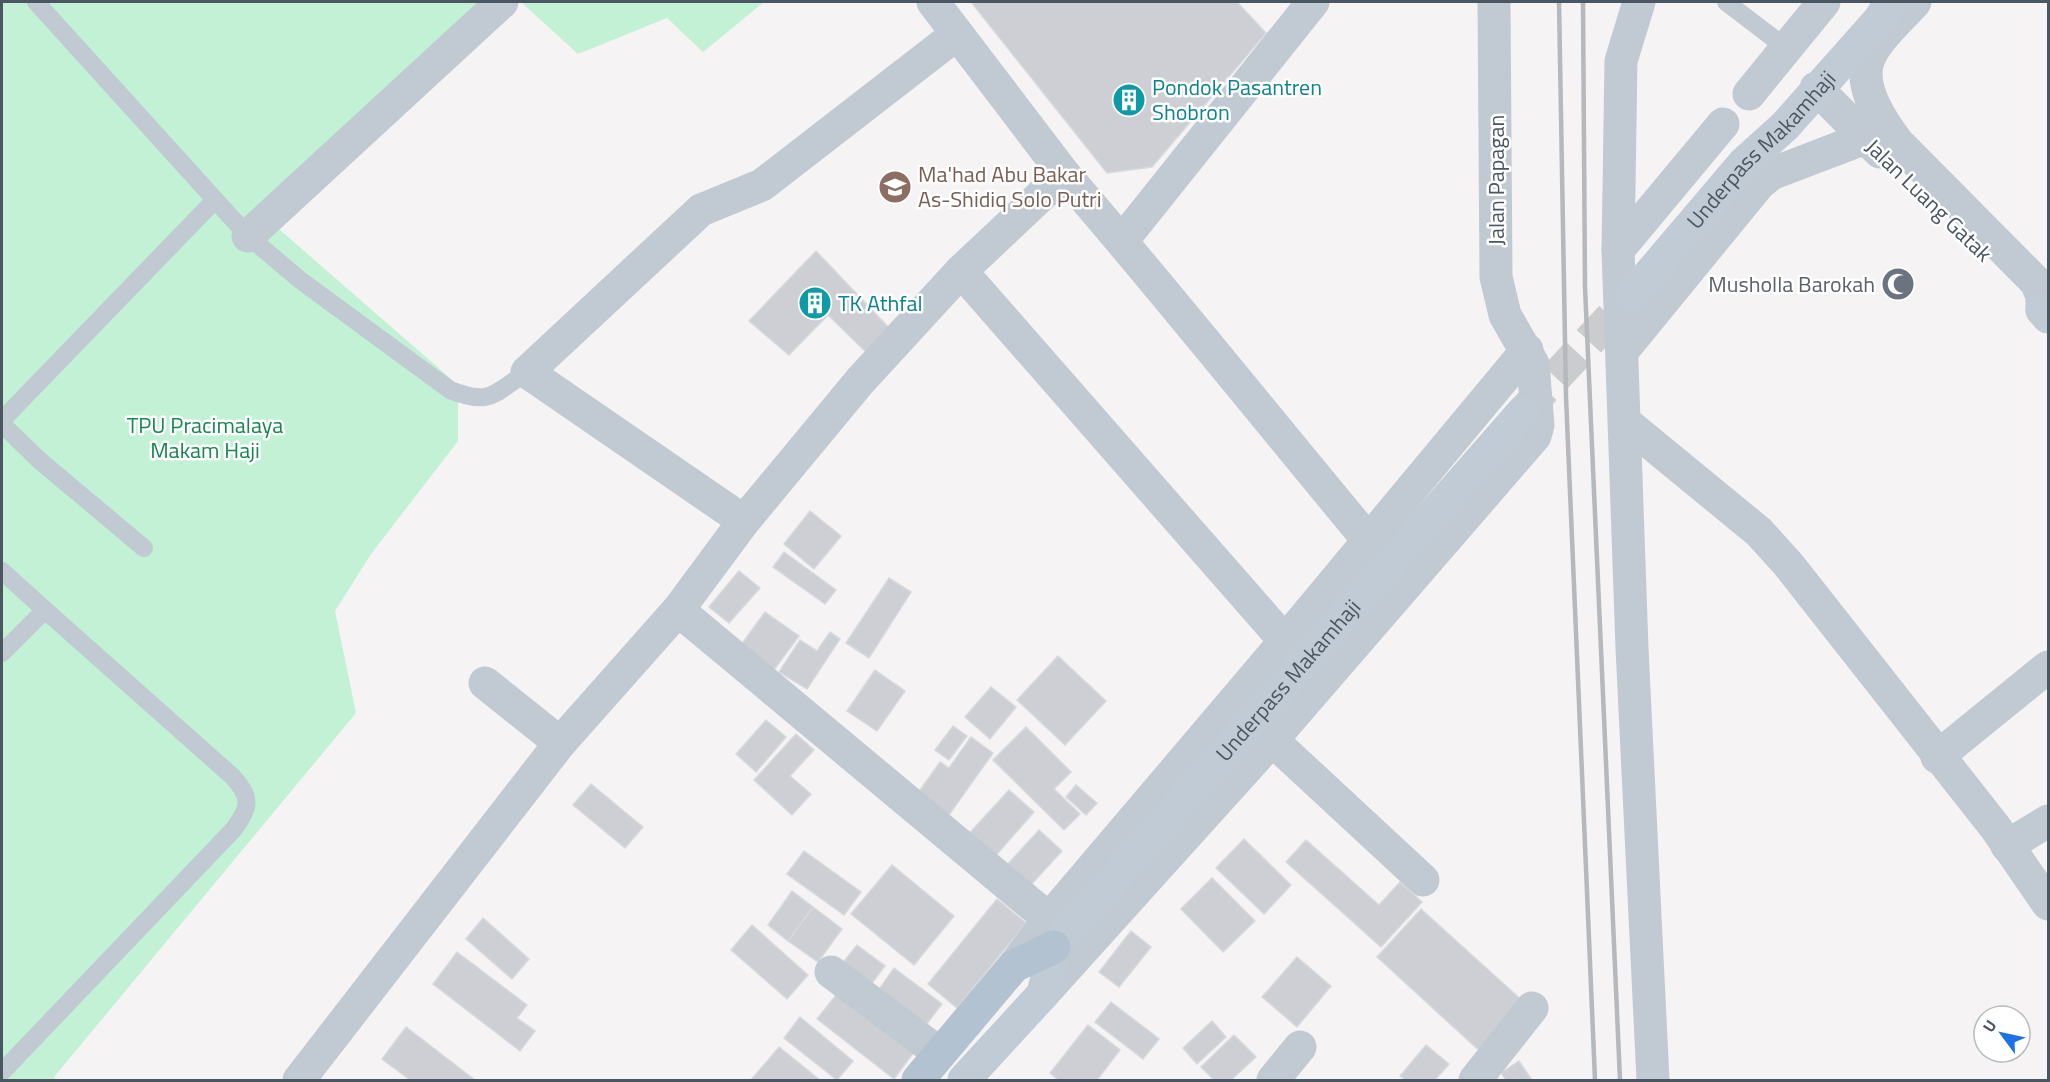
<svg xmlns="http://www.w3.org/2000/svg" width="2050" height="1082" font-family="'Titillium Web',sans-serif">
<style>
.green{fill:#c3f1d5}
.building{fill:#cdcfd5;stroke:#d7d9de;stroke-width:1.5}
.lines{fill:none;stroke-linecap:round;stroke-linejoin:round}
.secondary-tunnel{stroke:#caccce;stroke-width:33;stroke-dasharray:33 16;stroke-linecap:butt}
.service{stroke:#c1cad2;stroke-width:18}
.minor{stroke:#c1cad2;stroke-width:33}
.tertiary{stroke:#c1cad2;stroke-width:33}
.secondary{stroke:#c1cbd6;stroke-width:33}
.primary{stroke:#b3c2d1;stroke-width:33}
.rail{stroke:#b5b8bd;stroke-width:4.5}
.labels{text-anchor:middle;stroke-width:5;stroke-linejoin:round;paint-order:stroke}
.culture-label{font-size:22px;fill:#0d838f;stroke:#fff;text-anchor:start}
.street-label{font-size:22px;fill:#4a5661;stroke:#fff}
.education-label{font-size:22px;fill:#785e54;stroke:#fff;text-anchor:start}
.worship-label{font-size:22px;fill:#5b616d;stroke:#fff;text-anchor:end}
.park-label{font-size:22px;fill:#17864f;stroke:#fff}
</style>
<rect width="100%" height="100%" fill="#f5f3f3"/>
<g class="green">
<path d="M2,2H488L272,223L458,385V441L371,554L335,611L356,713L54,1077L56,1080H2Z"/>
<path d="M521,2H764L703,52L667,18L578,54Z"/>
</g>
<g class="building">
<path d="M971,2H1237L1266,33L1152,167L1107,173Z"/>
<path d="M816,251L893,332L870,356L828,315L789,355L749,321Z"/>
<path d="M810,511L841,536L814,569L784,544Z"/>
<path d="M784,552L836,590L825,604L773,567Z"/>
<path d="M739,571L760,588L729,623L709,607Z"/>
<path d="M889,578L911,592L869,658L846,643Z"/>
<path d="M765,612L799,636L771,674L738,649Z"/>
<path d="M830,632L840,639L807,689L779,672L800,640L817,651Z"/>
<path d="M1058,656L1106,701L1065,745L1017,700Z"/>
<path d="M875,670L905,691L877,731L847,711Z"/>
<path d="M991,687L1016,707L990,739L965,717Z"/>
<path d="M766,720L786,737L756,772L736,754Z"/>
<path d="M953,726L967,736L949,760L935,750Z"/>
<path d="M1026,727L1071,772L1054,789L1080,814L1064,830L993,760Z"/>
<path d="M796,734L814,750L790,776L811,794L792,815L754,780Z"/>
<path d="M971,737L993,753L944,822L913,800L940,762L949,768Z"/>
<path d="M591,784L643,827L625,848L573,805Z"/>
<path d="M1076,785L1097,803L1086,815L1066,797Z"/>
<path d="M1009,790L1034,812L991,861L965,838Z"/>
<path d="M1039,830L1062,851L1029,887L1006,866Z"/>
<path d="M1244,839L1291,885L1264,914L1216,868Z"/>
<path d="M1306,840L1379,905L1400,882L1422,902L1381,947L1286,862Z"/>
<path d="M804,851L861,892L844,915L787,874Z"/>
<path d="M892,865L954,916L914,965L851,914Z"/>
<path d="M1212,878L1255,921L1223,952L1181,909Z"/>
<path d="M792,891L813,907L788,941L768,925Z"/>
<path d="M997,899L1026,923L957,1008L928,984Z"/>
<path d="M813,907L842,929L818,962L788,941Z"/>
<path d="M1421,909L1527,1005L1483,1054L1377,957Z"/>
<path d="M483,918L529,959L512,979L466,939Z"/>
<path d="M752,925L808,975L787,999L731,950Z"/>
<path d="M1131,931L1151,947L1119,987L1099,972Z"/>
<path d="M857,945L885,966L870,986L841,965Z"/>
<path d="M457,952L527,1005L517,1018L535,1031L520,1051L433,984Z"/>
<path d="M1297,957L1331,986L1297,1027L1262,997Z"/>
<path d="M894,968L942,1004L922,1030L875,995Z"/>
<path d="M841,989L917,1048L894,1079L817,1019Z"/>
<path d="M1111,1002L1159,1039L1143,1059L1095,1022Z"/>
<path d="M800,1017L853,1061L837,1080L784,1038Z"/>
<path d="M1212,1021L1226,1037L1197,1064L1183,1048Z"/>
<path d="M1088,1025L1120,1050L1097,1080H1059L1050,1073Z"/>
<path d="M406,1027L475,1080H410L382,1059Z"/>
<path d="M1234,1035L1256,1057L1231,1080H1214L1201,1067Z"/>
<path d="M1426,1045L1449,1064L1435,1080H1406L1400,1076Z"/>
<path d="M779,1047L820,1080H751Z"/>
<path d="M1519,1061L1532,1080H1506L1501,1073Z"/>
</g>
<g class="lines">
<path class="secondary-tunnel" d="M1522,413L1631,296"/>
<g class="service">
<path d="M36,2L248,236L300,280L450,390C491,406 493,394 527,372"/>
<path d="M1726,2L1785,47"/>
<path d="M2,420L215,200"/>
<path d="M2,424L39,460L144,548"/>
<path d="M2,571L45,610L2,653"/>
<path d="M2,1072L233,830C250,808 252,798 233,777L45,610"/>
</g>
<g class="minor">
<path d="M933,2L1064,174"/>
<path d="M1639,2L1621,61L1618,250L1632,648L1653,1080"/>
<path d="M1749,94L1824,2"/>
<path d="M248,236L502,2"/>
<path d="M1122,241L1313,2"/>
<path d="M1618,250L1723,124"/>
<path d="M961,271L1285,641"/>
<path d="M1625,422L1759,532L1788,564L1995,827L2048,904"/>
<path d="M744,521L527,372L701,210L762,185L957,34"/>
<path d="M678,610L1049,919"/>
<path d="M485,683L560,743"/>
<path d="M1272,740L1423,880"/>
<path d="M1937,757L2048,667"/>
<path d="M2007,846L2048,821"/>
<path d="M831,972L939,1053"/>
<path d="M299,1080L560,743L678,610L744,521L860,381L961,271L1064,174C1168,294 1267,419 1369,541"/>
<path d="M1273,1080L1300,1047"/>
<path d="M1475,1080L1532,1008"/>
</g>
<g class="tertiary">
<path d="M1915,2C1900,19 1876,39 1868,61C1859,89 1882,122 1898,143L2036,282L2042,296V310"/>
<path d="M1816,88L1880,152"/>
<path d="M1624,349L1759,184L1771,174L1865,138"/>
<path d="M1014,966L1049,919L1285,641L1527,350"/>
<path d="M1043,994L1272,740L1535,436L1538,425L1533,364L1505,315L1496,277L1494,2"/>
</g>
<g class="secondary">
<path id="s1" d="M1631,296L1744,163L1785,126L1880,19L1890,2"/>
<path d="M2042,310L2048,317"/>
<path id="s2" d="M964,1080L1043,994L1054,947L1522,413"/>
</g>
<path class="primary" d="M918,1080L1014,966L1054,947"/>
<g class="rail">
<path d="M1559,2L1566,397L1595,1080"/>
<path d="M1583,2L1585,287L1620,1080"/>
</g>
</g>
<defs>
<g id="building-disc" transform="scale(1.725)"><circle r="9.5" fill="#0f9aa8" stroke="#fff"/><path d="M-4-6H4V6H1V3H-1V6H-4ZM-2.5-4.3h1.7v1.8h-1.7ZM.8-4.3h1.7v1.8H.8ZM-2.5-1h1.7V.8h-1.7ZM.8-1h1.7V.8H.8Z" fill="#fff"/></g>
<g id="university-disc" transform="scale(1.725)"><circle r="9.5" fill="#8d6e63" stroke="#fff"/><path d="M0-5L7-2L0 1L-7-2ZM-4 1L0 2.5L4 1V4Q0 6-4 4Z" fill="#fff"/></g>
<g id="mosque-disc" transform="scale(1.725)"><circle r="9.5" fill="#6b7280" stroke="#fff"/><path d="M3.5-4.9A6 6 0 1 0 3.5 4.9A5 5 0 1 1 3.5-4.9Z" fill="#fff"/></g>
</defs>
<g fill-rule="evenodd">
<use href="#building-disc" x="1129" y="100"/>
<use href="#university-disc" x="895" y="187"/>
<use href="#mosque-disc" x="1898" y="284"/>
<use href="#building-disc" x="815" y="303"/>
</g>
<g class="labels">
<g class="culture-label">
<text x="1152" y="95">Pondok Pasantren<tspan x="1152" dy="25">Shobron</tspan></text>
<text x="838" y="311">TK Athfal</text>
</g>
<g class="street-label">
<text dy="8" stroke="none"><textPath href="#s1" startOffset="196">Underpass Makamhaji</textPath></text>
<text transform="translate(1496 180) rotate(-90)" y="8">Jalan Papagan</text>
<text transform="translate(1929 200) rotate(44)" y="8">Jalan Luang Gatak</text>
<text dy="8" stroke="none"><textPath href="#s2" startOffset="520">Underpass Makamhaji</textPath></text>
</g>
<g class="education-label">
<text x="918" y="182">Ma'had Abu Bakar<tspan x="918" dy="25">As-Shidiq Solo Putri</tspan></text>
</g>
<g class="worship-label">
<text x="1875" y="292">Musholla Barokah</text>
</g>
<g class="park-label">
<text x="205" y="433">TPU Pracimalaya<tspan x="205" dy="25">Makam Haji</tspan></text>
</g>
</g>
<rect width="2050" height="1082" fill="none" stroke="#4a5661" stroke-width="6"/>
<g transform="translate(2002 1034) rotate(303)"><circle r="28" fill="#ffffff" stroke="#b7bbc0" stroke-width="1.5"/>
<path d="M0-4.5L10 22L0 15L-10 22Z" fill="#1a73e8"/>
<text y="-9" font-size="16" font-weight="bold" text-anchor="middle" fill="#4a5661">U</text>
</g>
</svg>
